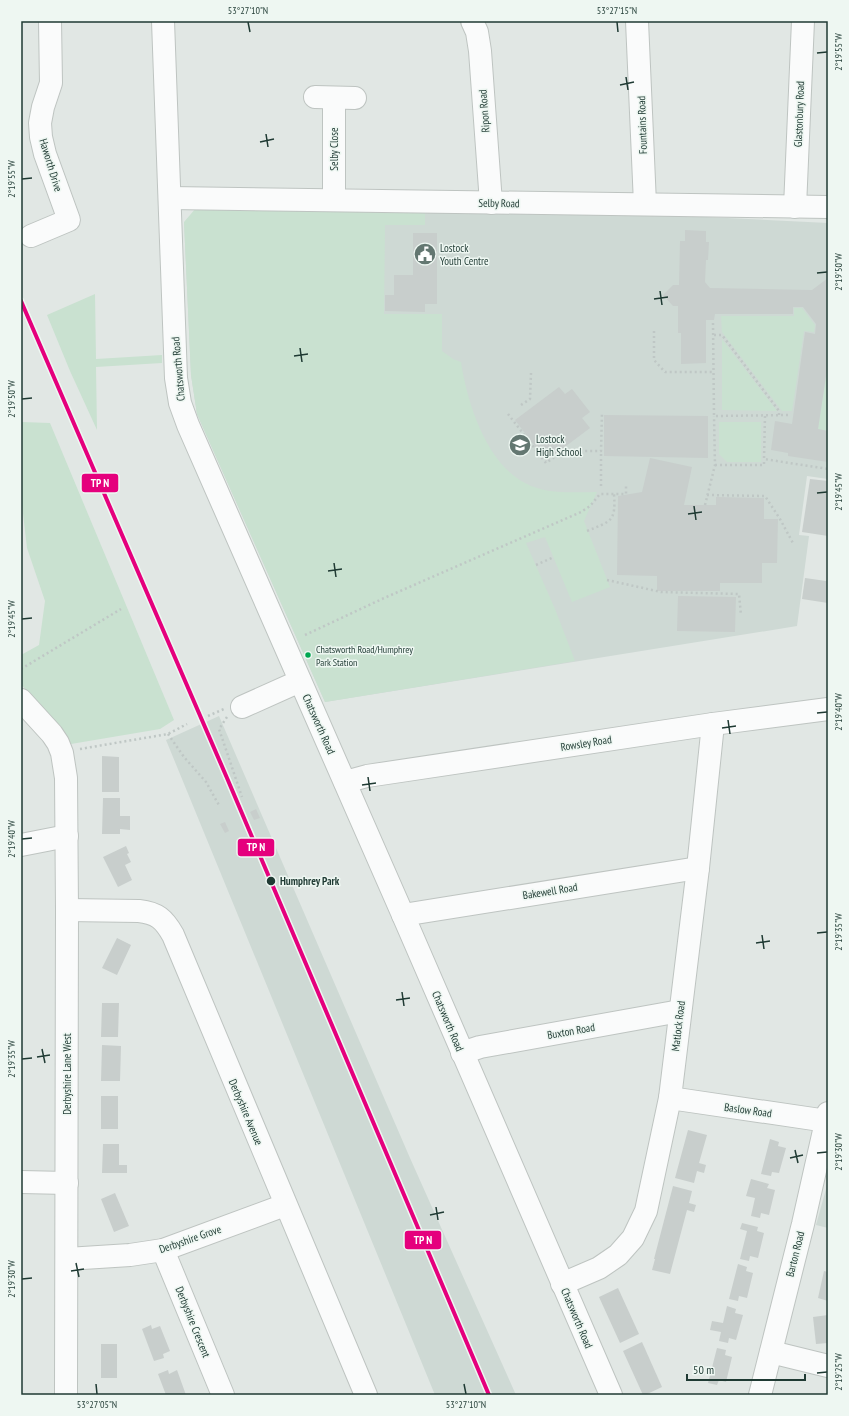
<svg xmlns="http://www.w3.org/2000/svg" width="849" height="1416" font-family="'PT Sans Narrow',sans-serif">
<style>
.built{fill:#ced9d4}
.green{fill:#c9e1d0}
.building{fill:#c8cecc}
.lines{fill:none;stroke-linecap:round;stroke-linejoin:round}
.minor-casing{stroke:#bec4c1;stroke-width:24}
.path{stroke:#bfc7c5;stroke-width:2.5;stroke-dasharray:2 3;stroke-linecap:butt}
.minor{stroke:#fafbfb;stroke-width:22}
.rail-1-casing{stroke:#eef7f2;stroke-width:7}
.rail-1{stroke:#e5007d;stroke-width:4}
.ticks{fill:none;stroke:#1f3a33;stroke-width:1.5}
.bus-dot{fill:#00a651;stroke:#eef7f2;stroke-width:1.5}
.stop-dot{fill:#1f3a33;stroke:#eef7f2;stroke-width:1.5}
.labels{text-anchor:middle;stroke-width:3;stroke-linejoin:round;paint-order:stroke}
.bus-label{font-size:10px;fill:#1f3a33;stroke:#eef7f2;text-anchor:start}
.street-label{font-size:11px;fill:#1f3a33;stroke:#eef7f2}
.poi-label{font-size:11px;fill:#1f3a33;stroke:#eef7f2;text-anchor:start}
.stop-label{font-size:11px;font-weight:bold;fill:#1f3a33;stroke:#eef7f2;text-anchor:start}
.line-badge{stroke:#eef7f2;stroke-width:1.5}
.badge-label{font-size:11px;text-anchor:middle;font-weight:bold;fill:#fff}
.neatline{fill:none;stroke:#1f3a33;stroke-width:1.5}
.ticks-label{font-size:10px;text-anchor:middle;fill:#1f3a33}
</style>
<rect width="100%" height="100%" fill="#e1e7e4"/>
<g class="built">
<path d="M425,212L499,214L685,216L828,223V479L807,476L799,535L809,536L797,626L325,702L197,414L191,375L184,222Z"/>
<path d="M219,716L410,1158L516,1395H435L166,740Z"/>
<path d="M828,1182V1228L816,1225Z"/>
</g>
<g class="green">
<path d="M196,208L425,212V225H385L384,314H442V351L453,359L461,362C467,402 486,463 525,483C547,495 574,492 597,492L584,521L610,587L572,602L545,537L526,543L555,609L575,661L325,702L197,414L191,375L184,222Z"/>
<path d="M95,294L96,359L162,355V363L96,367L97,430L70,371L47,315Z"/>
<path d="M794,308H802L815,325L814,332L804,331L792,411H782L722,332L721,316H794Z"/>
<path d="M722,339L777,411L722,410Z"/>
<path d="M828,363V431L818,429Z"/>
<path d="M22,422L50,423L174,720L160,729L71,744L21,684V655L39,645L45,601L27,548L21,496Z"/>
<path d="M719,422H761V462H727L719,454Z"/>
</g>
<g class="building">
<path d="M685,230L706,231V242H709L708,260H706L705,282L710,288L812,290L828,278V363L818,429L828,431V462L788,456V453L771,450L775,421L792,424L805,332L815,334L816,324L803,307H793V314H715L714,320H706V363L681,364V333H678V306H673L663,295L673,285H679L680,241H685Z"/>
<path d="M413,233H437V304H425V312L385,311V295H394V275H413Z"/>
<path d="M559,387L565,394L572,389L590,412L582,418L590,428L546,461L515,420Z"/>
<path d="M604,415L708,416V458L604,456Z"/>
<path d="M650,458L692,467L684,505H716V497L764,498V519H778L777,563H762V583H720V591H657V576L617,575L618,496L642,492Z"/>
<path d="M810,479L828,481V536L802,532Z"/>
<path d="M805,578L826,581L828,579V603L802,599Z"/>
<path d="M678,596L736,597L735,632L677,631Z"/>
<path d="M102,756L119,757V792H102Z"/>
<path d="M103,798H120V816H130V830L120,829V834H102Z"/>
<path d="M256,809L260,818L254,820L250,812Z"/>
<path d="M225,822L229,831L225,833L220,824Z"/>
<path d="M126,846L129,853L127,854L131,862L125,865L132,880L118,887L103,857Z"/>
<path d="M117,938L131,945L117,975L102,968Z"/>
<path d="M102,1003H119L118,1037H101Z"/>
<path d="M102,1045L121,1046L120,1081H101Z"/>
<rect x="101" y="1096" width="17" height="33"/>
<path d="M688,1130L707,1135L699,1163L706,1165L704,1173L697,1171L694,1183L675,1178Z"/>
<path d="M770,1139L779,1142L778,1146L786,1148L779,1173L772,1172L771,1176L761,1174Z"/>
<path d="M103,1144H119V1165H127V1173H102Z"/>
<path d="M751,1179L769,1184L767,1188L775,1190L769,1215L761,1213L760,1218L751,1216L755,1198L746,1196Z"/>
<path d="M673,1186L692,1191L689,1203L696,1205L694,1212L687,1210L670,1274L652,1270L655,1259H654Z"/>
<path d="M115,1193L129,1226L114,1232L101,1199Z"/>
<path d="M742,1223L758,1227L757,1231L764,1233L758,1258L750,1256L749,1261L740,1259L747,1231L740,1229Z"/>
<path d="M738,1264L747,1267L746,1271L753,1273L747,1298L739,1296L738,1301L729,1299Z"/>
<path d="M824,1271L828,1272V1301L818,1298Z"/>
<path d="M618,1288L639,1334L620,1343L599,1297Z"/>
<path d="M727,1306L736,1309L735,1313L743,1315L736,1340L729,1338L728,1343L719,1341L721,1332L710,1330L712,1321L723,1323Z"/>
<path d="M828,1315V1343L816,1344L813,1317Z"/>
<path d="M151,1325L152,1329L160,1326L170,1351L163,1354L164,1358L154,1361L142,1329Z"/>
<path d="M642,1342L662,1387L645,1395H643L623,1351Z"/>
<rect x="101" y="1344" width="16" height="34"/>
<path d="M717,1348L726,1350L725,1355L732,1357L726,1382L719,1380L717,1385L708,1383Z"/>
<path d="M168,1370L169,1374L177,1370L186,1395H166L158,1374Z"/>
</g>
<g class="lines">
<g class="minor-casing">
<g id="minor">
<path d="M163,21L176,378L180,403L188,425L403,915L611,1395"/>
<path d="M472,21L477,32L480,51L491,203"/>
<path d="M637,21L645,204"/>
<path d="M315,97L355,98"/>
<path d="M334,98V200"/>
<path d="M170,198L828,207"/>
<path d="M795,207L803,21"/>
<path d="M31,236L69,220L45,154L41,137L40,123L43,107L51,83L50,21"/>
<path d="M21,700L52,734L58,743L62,753L66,778L67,910L66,1395"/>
<path d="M242,707L300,681"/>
<path d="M345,782L367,776L713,724L828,709"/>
<path d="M21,845L67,836"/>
<path d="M67,910L139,911C157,913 164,919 173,935L366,1395"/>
<path d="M403,915L698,868"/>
<path d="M462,1053L480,1047L680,1011"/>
<path d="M670,1098L827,1121"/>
<path d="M21,1182L67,1183"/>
<path d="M163,1250L223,1395"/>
<path d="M67,1259L130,1255L163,1250L285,1205"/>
<path d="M562,1284L599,1268L618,1255L633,1238L646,1211L670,1098L698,868L713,724"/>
<path d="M771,1352L828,1366"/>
<path d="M760,1395L803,1224L828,1113"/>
</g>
</g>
<g class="path">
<path d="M713,323L714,416L790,415"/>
<path d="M654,331V360L665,372H714"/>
<path d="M714,335H722L779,411V415"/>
<path d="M521,405L530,399L531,373"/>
<path d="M508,414L546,463L563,451H601L602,413"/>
<path d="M765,416L764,459L828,469"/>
<path d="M715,465H764V459"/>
<path d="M601,486V451"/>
<path d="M707,495L765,496L780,519L794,545"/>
<path d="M705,505L715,465L714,416"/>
<path d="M587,531C611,521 616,522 614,494"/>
<path d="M536,565L554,557"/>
<path d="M607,580L661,592L739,594L741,615"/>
<path d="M305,635L382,599L581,512L590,506L600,494H626V485"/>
<path d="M21,669L121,609"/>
<path d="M208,716L224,709"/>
<path d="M227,717L219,729L242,797"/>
<path d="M168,734L184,757L206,782L220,807"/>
<path d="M80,749L168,734L187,724"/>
</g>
<use href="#minor" class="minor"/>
<g class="rail-1-casing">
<path id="rail-1" d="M21,301L227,778L489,1395"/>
</g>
<use href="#rail-1" class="rail-1"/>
</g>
<path class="ticks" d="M248,22L250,32M617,22L618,32M817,53L827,52M626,77L628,90M620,85L634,82M266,134L268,147M260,142L274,139M22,179L32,178M817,273L827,272M660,291L662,305M654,299L668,297M300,348L302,362M294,356L308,354M22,399L32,398M817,493L827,492M694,506L696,520M688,514L702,512M334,563L336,577M328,571L342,569M22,619L32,618M817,713L827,712M728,720L730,734M722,728L736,726M368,777L370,791M362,785L376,783M22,839L32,838M817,933L827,932M762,935L764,949M756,943L770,941M402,992L404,1006M396,1000L410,998M42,1049L45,1063M37,1057L50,1055M22,1059L32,1058M795,1150L798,1163M817,1153L827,1152M790,1158L803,1155M436,1207L438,1220M430,1215L444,1212M76,1263L79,1277M71,1271L84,1269M22,1279L32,1278M817,1373L827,1372M96,1384L97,1394M464,1384L466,1394"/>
<defs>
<g id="civic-disc" transform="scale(1.15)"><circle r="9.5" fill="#637771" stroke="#eef7f2"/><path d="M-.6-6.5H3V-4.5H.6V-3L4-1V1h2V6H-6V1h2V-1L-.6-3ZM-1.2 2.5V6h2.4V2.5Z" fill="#fff"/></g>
<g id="school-disc" transform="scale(1.15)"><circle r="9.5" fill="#637771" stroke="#eef7f2"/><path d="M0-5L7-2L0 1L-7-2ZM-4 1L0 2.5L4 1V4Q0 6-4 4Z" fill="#fff"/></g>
</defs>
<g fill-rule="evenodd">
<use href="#civic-disc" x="425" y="254"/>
<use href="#school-disc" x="520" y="445"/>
</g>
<circle class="bus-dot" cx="308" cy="655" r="3.5"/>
<circle class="stop-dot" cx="271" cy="881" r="5"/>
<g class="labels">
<g class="bus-label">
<text x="316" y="653">Chatsworth Road/Humphrey<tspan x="316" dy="13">Park Station</tspan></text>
</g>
<g class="street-label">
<text transform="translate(484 111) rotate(-94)" y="4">Ripon Road</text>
<text transform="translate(799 114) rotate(-88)" y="4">Glastonbury Road</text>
<text transform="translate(642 125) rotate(-92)" y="4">Fountains Road</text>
<text transform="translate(334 149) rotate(-90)" y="4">Selby Close</text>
<text transform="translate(51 165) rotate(73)" y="4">Haworth Drive</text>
<text transform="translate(499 203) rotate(1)" y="4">Selby Road</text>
<text transform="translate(178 369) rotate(-95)" y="4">Chatsworth Road</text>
<text transform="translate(319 724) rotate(66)" y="4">Chatsworth Road</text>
<text transform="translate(586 743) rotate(-9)" y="4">Rowsley Road</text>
<text transform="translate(550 891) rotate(-9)" y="4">Bakewell Road</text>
<text transform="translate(448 1021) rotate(67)" y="4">Chatsworth Road</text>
<text transform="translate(678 1026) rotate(-83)" y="4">Matlock Road</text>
<text transform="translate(571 1031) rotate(-10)" y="4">Buxton Road</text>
<text transform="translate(67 1074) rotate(-90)" y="4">Derbyshire Lane West</text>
<text transform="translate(748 1110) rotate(8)" y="4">Baslow Road</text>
<text transform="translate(246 1112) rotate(67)" y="4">Derbyshire Avenue</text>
<text transform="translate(190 1239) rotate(-19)" y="4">Derbyshire Grove</text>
<text transform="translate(795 1254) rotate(-76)" y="4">Barton Road</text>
<text transform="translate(577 1318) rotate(67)" y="4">Chatsworth Road</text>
<text transform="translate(193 1322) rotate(68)" y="4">Derbyshire Crescent</text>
</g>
<g class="poi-label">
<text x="440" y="252">Lostock<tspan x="440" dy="13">Youth Centre</tspan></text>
<text x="536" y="443">Lostock<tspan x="536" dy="13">High School</tspan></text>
</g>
<g class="stop-label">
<text x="280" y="885">Humphrey Park</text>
</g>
</g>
<g class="line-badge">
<rect x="81" y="473" width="38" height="20" rx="4" fill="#e5007d"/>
<rect x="237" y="838" width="38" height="19" rx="4" fill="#e5007d"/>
<rect x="404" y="1230" width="38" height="20" rx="4" fill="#e5007d"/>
</g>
<g class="badge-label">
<text x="100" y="487">TP N</text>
<text x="256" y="851">TP N</text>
<text x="423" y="1244">TP N</text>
</g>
<rect width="849" height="1416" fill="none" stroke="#eef7f2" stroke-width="44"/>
<path d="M687 1374v6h118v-6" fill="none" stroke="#1f3a33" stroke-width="2"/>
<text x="693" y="1374" font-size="12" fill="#1f3a33" stroke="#eef7f2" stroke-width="3" paint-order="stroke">50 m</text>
<rect x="22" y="22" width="805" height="1372" class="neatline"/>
<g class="ticks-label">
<text x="248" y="14">53°27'10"N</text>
<text x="617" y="14">53°27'15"N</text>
<text transform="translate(838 52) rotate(-90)" y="4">2°19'55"W</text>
<text transform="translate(11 179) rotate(-90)" y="4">2°19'55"W</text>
<text transform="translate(838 272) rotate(-90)" y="4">2°19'50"W</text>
<text transform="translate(11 399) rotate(-90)" y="4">2°19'50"W</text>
<text transform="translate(838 492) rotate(-90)" y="4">2°19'45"W</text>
<text transform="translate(11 619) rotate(-90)" y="4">2°19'45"W</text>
<text transform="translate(838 712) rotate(-90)" y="4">2°19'40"W</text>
<text transform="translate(11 839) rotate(-90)" y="4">2°19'40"W</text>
<text transform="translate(838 932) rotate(-90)" y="4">2°19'35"W</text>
<text transform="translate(11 1059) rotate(-90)" y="4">2°19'35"W</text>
<text transform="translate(838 1152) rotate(-90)" y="4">2°19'30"W</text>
<text transform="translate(11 1279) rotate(-90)" y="4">2°19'30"W</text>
<text transform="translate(838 1372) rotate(-90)" y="4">2°19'25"W</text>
<text x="97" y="1408">53°27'05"N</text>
<text x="466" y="1408">53°27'10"N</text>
</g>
</svg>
